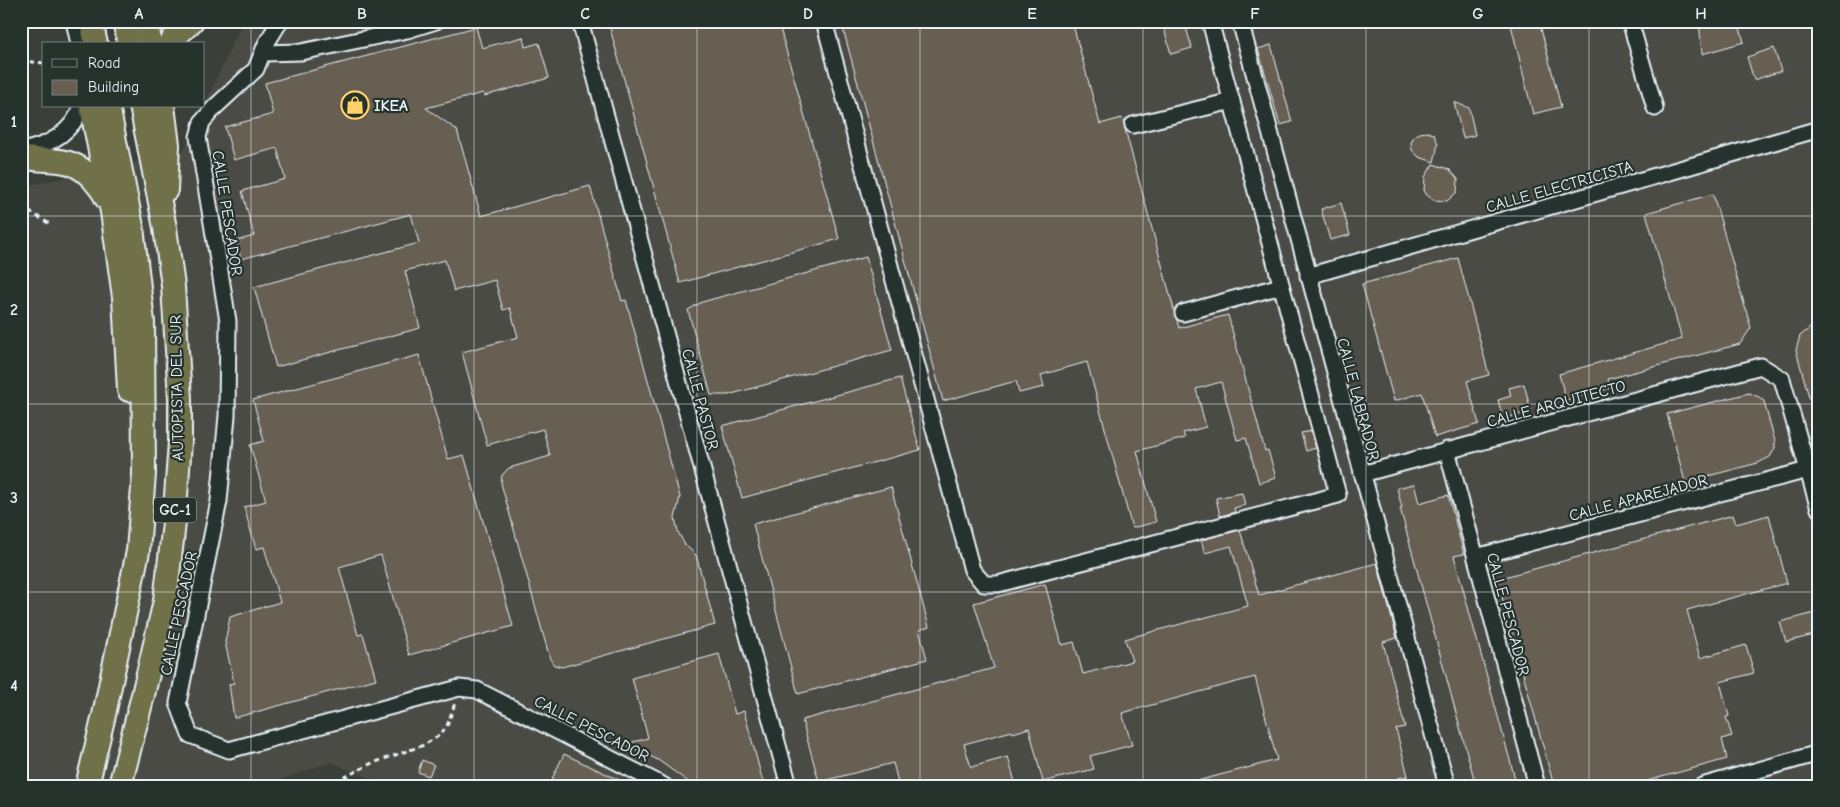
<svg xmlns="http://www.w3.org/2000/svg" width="1840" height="807" font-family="'Comic Neue',sans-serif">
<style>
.built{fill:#4b4c44}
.building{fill:#685e53;stroke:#e8f1f8}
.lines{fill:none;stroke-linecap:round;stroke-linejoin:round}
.minor-casing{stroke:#e8f1f8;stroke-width:19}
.highway-casing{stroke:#e8f1f8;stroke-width:26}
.path{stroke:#e8f1f8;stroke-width:3;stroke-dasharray:5 4;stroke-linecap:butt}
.minor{stroke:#26332d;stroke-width:15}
.highway{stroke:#6f714a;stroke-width:22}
.grid{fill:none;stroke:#e8f1f8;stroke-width:1;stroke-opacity:0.55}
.labels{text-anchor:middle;stroke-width:4.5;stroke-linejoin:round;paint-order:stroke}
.shield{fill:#26332d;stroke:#aeb8bb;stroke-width:1}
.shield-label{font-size:15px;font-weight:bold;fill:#e8f1f8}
.poi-label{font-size:16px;font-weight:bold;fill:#e8f1f8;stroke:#26332d;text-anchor:start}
.street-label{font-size:16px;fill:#e8f1f8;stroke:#26332d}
.neatline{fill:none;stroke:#e8f1f8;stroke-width:2}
.grid-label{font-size:16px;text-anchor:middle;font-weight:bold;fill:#e8f1f8}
</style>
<rect width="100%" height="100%" fill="#3a4038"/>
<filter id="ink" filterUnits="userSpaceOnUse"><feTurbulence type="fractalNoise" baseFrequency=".02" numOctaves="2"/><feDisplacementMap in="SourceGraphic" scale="10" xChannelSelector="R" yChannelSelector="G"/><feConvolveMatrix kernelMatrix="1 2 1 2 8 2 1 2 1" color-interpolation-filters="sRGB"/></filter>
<g filter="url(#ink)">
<path class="built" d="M243,21H1819V786H389L331,762L263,786H21V187L183,152Z"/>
<g class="building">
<path d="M608,21H778L839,239L680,283Z"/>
<path d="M841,21H1072L1100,124L1122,118L1179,328L1228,315L1265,451L1268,450L1276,478L1259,483L1246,438L1237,440L1221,382L1196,389L1206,427L1183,433L1185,438L1137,451L1156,522L1132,528L1087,362L1041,375L1044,387L1019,393L1016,381L943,401Z"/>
<path d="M1162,21H1184L1192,48L1171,54Z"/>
<path d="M1510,21H1539L1561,107L1533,114Z"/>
<path d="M1699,21H1738L1744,42L1702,54Z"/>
<path d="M476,27L482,48L523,37L525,47L539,43L549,78L484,96L483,93L426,108L457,130L481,216L590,186L622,301L626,300L680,497L675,518L678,532L685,545L696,555L715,625L562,667L554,665L550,659L501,483L502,475L509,468L550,456L543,429L487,445L462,352L518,337L510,308L503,310L495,280L454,291L445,260L405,271L420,328L276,367L254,287L419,243L411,214L241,259L236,241L254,236L242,191L285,179L277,148L234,160L225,127L273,114L265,83Z"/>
<path d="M1271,45L1292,122L1280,125L1258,49Z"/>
<path d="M1774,48L1781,71L1754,80L1747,57Z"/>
<path d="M1454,102L1469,108L1475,135L1463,138Z"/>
<path d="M1427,132L1434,134L1438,144L1434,162L1419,157L1412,150L1411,143L1414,136L1420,133Z"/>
<path d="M1433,164L1449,169L1458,179L1457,192L1447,201L1433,200L1426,194L1424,190L1425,177Z"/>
<path d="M1713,194L1751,328L1740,344L1608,379L1610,388L1566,400L1559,374L1682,339L1646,213Z"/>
<path d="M1341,203L1350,235L1330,240L1321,209Z"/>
<path d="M866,257L892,350L728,395H711L688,310L702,302Z"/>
<path d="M1458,258L1489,375L1467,381L1479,424L1435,437L1422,393L1394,401L1362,284Z"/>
<path d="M1815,324L1817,328L1819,327V418L1815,419L1796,350L1800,336Z"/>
<path d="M419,355L448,459L464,455L513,626L409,655L381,555L339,567L358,635L363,634L376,679L234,718L229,684L234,683L225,642L230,617L280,602L264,547L256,549L244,507L266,501L250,445L264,441L253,400Z"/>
<path d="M900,378L920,450L742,498L722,426Z"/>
<path d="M1524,384L1531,411L1503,419L1498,400L1511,396L1509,388Z"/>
<path d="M1749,393L1759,397L1764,401L1765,406L1775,441V448L1770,457L1758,463L1685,482L1667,414Z"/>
<path d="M1311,431L1316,448L1306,451L1301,433Z"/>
<path d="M1414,484L1419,503L1448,495L1464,554L1454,556L1517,786H1476L1400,508H1402L1397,488Z"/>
<path d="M891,487L929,627L919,630L927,659L798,694L753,524Z"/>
<path d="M1242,493L1245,505L1234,508L1235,512L1220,516L1216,498Z"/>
<path d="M1733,515L1736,524L1769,515L1787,583L1687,610L1700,658L1746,645L1754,673L1720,682L1729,716L1726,717L1732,736L1722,739L1727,759L1629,786H1554L1497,579Z"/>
<path d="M1240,530L1259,595L1377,563L1397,638L1383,642L1405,727L1396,729L1408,776L1398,778L1400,786H1198L1197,781L1277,760L1255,677L1122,713L1132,745L1090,756L1094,769L1043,782L1029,728L1013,733L1012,731L964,744L971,767L1008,757L1016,786H899L893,763L819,782L802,720L994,668L974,603L1045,584L1062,645L1074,642L1083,674L1132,661L1125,639L1248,606L1231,546L1205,553L1201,540Z"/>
<path d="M1819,612V625L1812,627L1814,635L1786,642L1780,622Z"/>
<path d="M719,654L735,714L744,711L764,786H694L658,760L625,744L648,738L632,678Z"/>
<path d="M564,754L632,786H566L552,779Z"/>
<path d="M422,760L434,765L429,776L418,772Z"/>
</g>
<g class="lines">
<g class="minor-casing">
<g id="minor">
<path d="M74,21L79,44"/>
<path d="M280,21L266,44L256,69L215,107L202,122L198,137L228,321L227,416L219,501L178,703L190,735L229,750L459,688L477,690L664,786"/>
<path d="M580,21L789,786"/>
<path d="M824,21L972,570L984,584H998L1338,495L1210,21"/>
<path d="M1240,21L1447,786"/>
<path d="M1630,21L1655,108"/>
<path d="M263,53L301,52L407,30L436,21"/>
<path d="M1133,125L1232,101"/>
<path d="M21,151C48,146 72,133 82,106"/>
<path d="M1308,276L1819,129"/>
<path d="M1183,313L1281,286"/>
<path d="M1447,450L1537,786"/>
<path d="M1362,474L1761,366L1782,379L1819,509"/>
<path d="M1476,557L1808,470"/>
<path d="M1702,786L1819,753"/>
</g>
</g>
<g class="highway-casing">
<g id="highway">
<path d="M91,21L96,44"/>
<path d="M124,21L129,44"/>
<path d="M146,21L151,44"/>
<path d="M171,44L173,39L192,21"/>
<path d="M91,106L112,212L124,297L129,390"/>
<path d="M163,106L168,145L166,190"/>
<path d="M21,157C52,164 68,153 93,179C98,186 103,190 106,198"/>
<path d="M87,786L104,715L138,551L144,474L143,322L132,227L108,106"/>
<path d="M120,786L143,695L165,601L174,523L180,442V399L173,286L165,228L141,106"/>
</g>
</g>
<g class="path">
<path d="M21,61L44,63"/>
<path d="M21,207L50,224"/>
<path d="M328,786L370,764L424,745L440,735L447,726L455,703"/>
</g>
<use href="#minor" class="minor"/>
<use href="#highway" class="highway"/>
</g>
</g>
<path class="grid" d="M251,21V786M474,21V786M697,21V786M920,21V786M1143,21V786M1366,21V786M1589,21V786M21,216H1819M21,404H1819M21,592H1819"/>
<defs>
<g id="shop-ring" transform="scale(1.4375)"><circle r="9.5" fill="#26332d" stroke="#ffd166" stroke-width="1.5"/><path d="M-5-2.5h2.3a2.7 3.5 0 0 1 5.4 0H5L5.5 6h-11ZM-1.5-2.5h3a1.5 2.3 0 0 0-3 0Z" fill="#ffd166"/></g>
</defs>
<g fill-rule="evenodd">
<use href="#shop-ring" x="355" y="105"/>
</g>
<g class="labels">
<rect class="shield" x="154" y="497.5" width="42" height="25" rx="4"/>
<g class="shield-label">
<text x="175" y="515">GC-1</text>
</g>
<g class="poi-label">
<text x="374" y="111">IKEA</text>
</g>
<g class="street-label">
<text transform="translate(1559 186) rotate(-16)" y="6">CALLE ELECTRICISTA</text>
<text transform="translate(228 213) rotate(81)" y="6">CALLE PESCADOR</text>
<text transform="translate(176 388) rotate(-91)" y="6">AUTOPISTA DEL SUR</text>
<text transform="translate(701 399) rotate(75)" y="6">CALLE PASTOR</text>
<text transform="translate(1359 399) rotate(75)" y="6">CALLE LABRADOR</text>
<text transform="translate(1556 403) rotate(-15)" y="6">CALLE ARQUITECTO</text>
<text transform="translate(1638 497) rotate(-15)" y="6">CALLE APAREJADOR</text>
<text transform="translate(178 613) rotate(-78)" y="6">CALLE PESCADOR</text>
<text transform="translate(1509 614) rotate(75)" y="6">CALLE PESCADOR</text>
<text transform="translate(592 728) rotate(27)" y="6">CALLE PESCADOR</text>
</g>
</g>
<rect width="1840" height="807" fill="none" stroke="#26332d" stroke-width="55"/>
<rect x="42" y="42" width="162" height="65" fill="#26332d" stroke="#747f7e"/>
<rect x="52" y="59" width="25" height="8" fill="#26332d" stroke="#747f7e"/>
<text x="88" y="68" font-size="15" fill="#e8f1f8">Road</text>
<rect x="52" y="80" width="25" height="15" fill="#685e53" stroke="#747f7e"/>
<text x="88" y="92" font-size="15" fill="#e8f1f8">Building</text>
<rect x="28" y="28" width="1784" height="752" class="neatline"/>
<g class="grid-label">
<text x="139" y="19">A</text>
<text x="362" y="19">B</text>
<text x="585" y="19">C</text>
<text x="808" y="19">D</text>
<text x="1032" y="19">E</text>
<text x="1255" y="19">F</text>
<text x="1478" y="19">G</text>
<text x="1701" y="19">H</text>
<text x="14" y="127">1</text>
<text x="14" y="315">2</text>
<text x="14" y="503">3</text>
<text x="14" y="691">4</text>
</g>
</svg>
